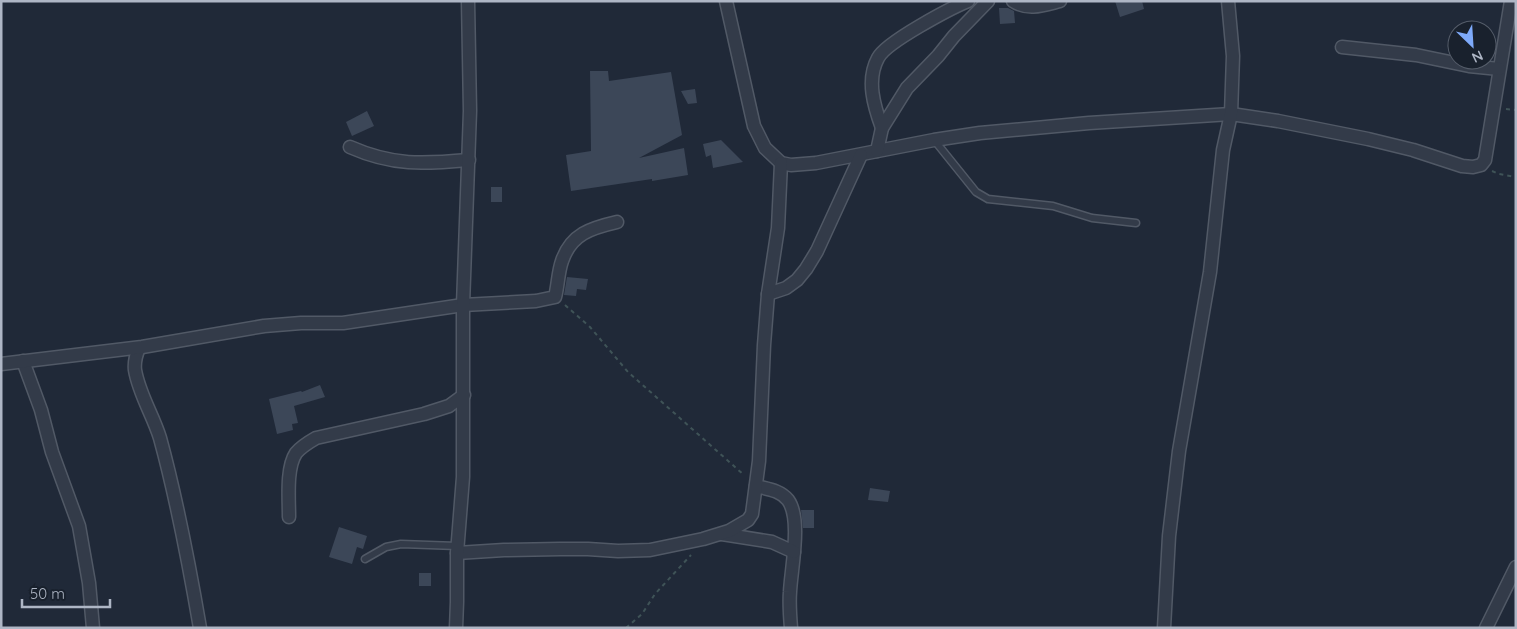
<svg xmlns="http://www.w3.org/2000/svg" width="1517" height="629" font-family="Quicksand,sans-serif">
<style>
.building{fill:#3c4758}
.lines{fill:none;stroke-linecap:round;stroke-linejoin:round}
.lane-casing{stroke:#515966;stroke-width:9}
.street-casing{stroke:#515966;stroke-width:15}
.path{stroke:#3f5357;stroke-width:2;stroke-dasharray:4 4;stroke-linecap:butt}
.lane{stroke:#333b49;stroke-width:6}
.street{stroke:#333b49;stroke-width:12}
</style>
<rect width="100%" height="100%" fill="#202938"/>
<g class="building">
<path d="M1115,1H1142L1144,9L1120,17Z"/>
<path d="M999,8H1008L1014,11L1015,23L1000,24Z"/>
<path d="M590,71H608L609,81L671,72L682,135L639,158L684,148L688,175L652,181V179L571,191L566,155L591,151Z"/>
<path d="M695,89L697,103L688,104L681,91Z"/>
<path d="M367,111L374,126L352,136L346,122Z"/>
<path d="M721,140L743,162L713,168L711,155L706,157L703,144Z"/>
<rect x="491" y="187" width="11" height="15"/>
<path d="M567,277L588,279L586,290L577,289L576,296L564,295Z"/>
<path d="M320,385L325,397L294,406L298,423L292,424L293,430L277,434L269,399L301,391L302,392Z"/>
<path d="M870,488L890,491L888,502L868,500Z"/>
<path d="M801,510H814V528H803Z"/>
<path d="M339,527L367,536L363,549L357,547L352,564L329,557Z"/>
<rect x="419" y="573" width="12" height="13"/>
</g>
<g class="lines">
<g class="lane-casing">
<g id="lane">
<path d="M935,141L976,192L988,199L1053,206L1092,218L1136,223"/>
<path d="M365,559L386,547L401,544L457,546"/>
</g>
</g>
<g class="street-casing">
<g id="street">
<path d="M726,1L754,126L765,148L781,163L791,165L816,163L934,140L980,133L1089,123L1231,114L1278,121L1368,139L1413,150L1462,166L1473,167L1481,165L1485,160L1511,1"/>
<path d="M1013,1C1028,11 1044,5 1060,1"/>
<path d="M1342,47L1416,55L1469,66L1499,69"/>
<path d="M882,128C874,106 866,80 878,58C886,42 951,8 968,1"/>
<path d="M350,147C393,166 423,164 469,160"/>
<path d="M877,151L882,128L907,88L938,56L954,36L988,1"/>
<path d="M768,294L786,288L797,280L806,269L817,251L861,155"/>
<path d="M139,348C136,355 134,362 135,370C139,394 153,415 160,438C177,500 189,564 200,628"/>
<path d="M23,361L41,410L52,452L79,526L89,583L93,628"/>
<path d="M1,364L142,347L264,326L301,323H343L463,305L536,301L555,297C558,286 558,272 562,261C571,234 591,228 617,222"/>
<path d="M756,486C767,489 780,490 788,500C802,519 791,569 790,592C789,604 790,616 791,628"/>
<path d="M289,517C289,499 286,468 296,453C301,447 309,442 316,438L424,414L449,406L464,395"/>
<path d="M722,534L772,542L794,552"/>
<path d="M457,553L504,550L560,549H588L618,551L650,550L703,539L729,531L748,520L752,514L759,461L764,345L768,294L778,228L781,163"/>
<path d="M456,628L457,602V553L463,477V305L470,111L468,1"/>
<path d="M1164,628L1169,536L1179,451L1210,272L1223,150L1231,114L1233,56L1228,1"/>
<path d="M1486,628L1516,567"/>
</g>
</g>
<g class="path">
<path d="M1506,109L1516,110"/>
<path d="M1492,171L1499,174L1516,177"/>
<path d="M565,305L590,327L628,372L744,475"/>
<path d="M626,628L642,614L655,594L691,555"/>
</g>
<use href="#lane" class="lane"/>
<use href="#street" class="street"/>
</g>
<rect width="1517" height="629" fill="none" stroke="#aeb6c5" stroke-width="5"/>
<g transform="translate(1472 45) rotate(155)"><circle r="24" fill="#19212d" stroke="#555d6a"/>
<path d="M0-4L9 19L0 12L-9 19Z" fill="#7eaafa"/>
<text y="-8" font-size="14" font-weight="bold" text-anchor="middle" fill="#aeb6c5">N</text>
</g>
<path d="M22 599v8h88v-8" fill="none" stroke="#aeb6c5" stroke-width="2.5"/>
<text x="30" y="599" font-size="15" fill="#aeb6c5" stroke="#19212d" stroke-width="4" paint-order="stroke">50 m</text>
</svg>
